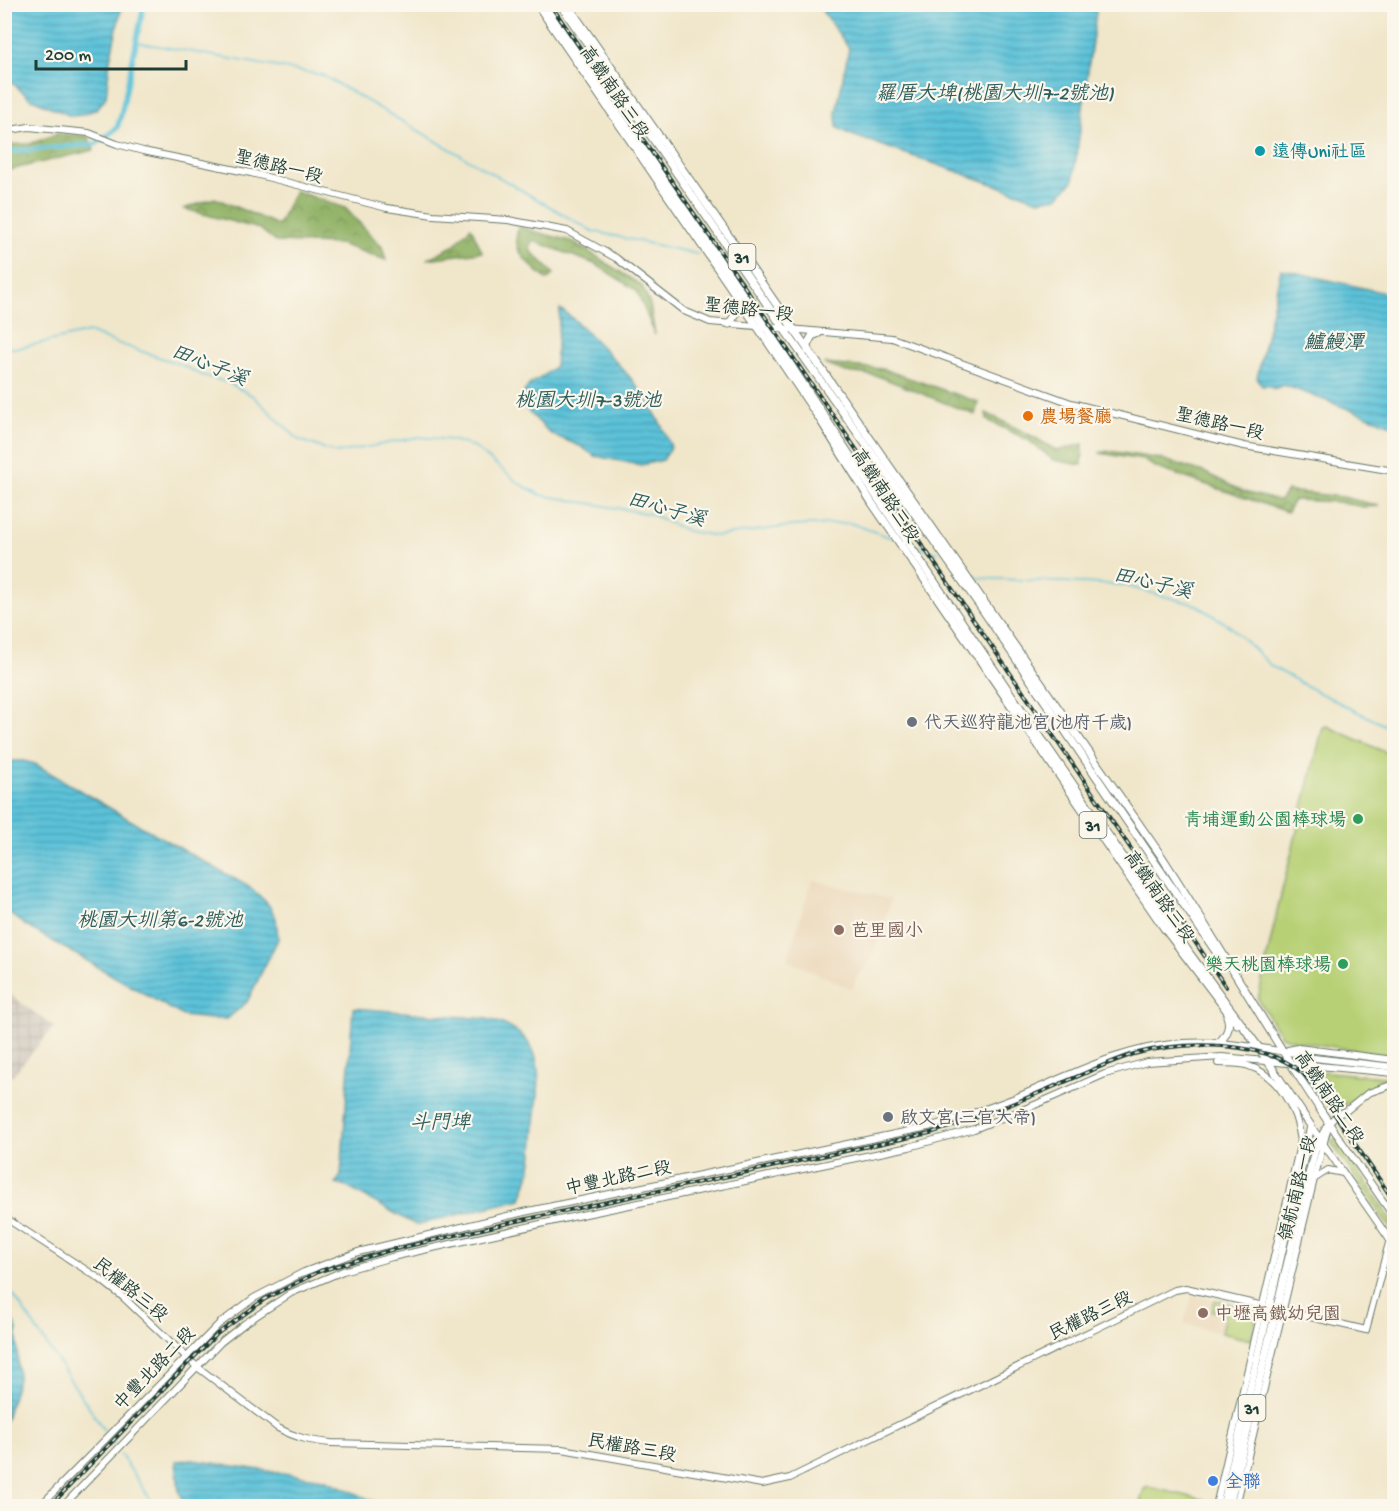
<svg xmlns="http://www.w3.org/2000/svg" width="1399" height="1511" font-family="'Gochi Hand','LXGW WenKai TC',sans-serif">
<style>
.built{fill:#ebd8ba}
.industrial{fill:url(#industrial-grid)}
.grass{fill:url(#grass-tufts);stroke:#6b8654;stroke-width:1.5}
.forest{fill:url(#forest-crowns);stroke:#58784d;stroke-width:1.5}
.park{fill:#b7d075;stroke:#6b8654;stroke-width:1.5}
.water{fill:url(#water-rules);stroke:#3e8086;stroke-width:1.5}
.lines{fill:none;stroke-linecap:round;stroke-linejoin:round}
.stream{stroke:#5cc2d9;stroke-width:1.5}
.canal{stroke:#5cc2d9;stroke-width:5}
.secondary-casing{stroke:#687868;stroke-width:8}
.primary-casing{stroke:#687868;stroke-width:9}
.secondary{stroke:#fff;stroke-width:6}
.primary{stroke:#fff;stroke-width:7}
.rail-casing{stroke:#1f3d34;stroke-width:4}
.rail{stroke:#fbf7ec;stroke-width:1.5;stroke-dasharray:4.5;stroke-linecap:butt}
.culture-dot{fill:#0f9aa8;stroke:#fbf7ec;stroke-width:2}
.food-dot{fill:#e8710a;stroke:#fbf7ec;stroke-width:2}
.worship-dot{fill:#6b7280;stroke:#fbf7ec;stroke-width:2}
.leisure-dot{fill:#2e9e5b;stroke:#fbf7ec;stroke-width:2}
.education-dot{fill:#8d6e63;stroke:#fbf7ec;stroke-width:2}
.shop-dot{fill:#3f7fe0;stroke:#fbf7ec;stroke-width:2}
.labels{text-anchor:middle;stroke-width:4.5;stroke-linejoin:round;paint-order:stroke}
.shield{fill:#fbf7ec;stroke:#61756b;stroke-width:1.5}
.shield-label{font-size:16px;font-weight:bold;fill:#1f3d34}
.street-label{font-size:18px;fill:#1f3d34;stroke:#fbf7ec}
.culture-label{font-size:18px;fill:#0d838f;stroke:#fbf7ec;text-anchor:start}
.food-label{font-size:18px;fill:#c56008;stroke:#fbf7ec;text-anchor:start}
.worship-label{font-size:18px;fill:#5b616d;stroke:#fbf7ec;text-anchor:start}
.leisure-label{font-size:18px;fill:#27864d;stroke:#fbf7ec;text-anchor:end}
.education-label{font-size:18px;fill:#785e54;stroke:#fbf7ec;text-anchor:start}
.shop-label{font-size:18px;fill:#366cbe;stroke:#fbf7ec;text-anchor:start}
.water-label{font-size:20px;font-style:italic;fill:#2e5e5d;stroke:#fbf7ec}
</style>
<defs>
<pattern id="industrial-grid" width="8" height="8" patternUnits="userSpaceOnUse" patternTransform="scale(1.5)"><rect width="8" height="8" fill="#cbc3b8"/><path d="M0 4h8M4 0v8" fill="none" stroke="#aea89f"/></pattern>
<pattern id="grass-tufts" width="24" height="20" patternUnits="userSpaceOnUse" patternTransform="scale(1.5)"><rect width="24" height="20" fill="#b7d075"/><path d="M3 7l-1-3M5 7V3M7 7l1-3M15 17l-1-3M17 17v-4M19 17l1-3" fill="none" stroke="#94aa61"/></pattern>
<pattern id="forest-crowns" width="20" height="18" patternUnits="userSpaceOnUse" patternTransform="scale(1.5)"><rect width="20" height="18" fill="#91b266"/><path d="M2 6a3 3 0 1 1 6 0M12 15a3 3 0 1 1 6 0" fill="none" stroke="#769255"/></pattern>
<pattern id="water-rules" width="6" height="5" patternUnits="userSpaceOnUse" patternTransform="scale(1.5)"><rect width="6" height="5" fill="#5cc2d9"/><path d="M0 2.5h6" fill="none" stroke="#4b9fb1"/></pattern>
</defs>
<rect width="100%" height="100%" fill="#fbf7ec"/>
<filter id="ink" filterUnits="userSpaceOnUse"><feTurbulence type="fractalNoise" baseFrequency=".0167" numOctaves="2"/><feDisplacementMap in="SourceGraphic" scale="12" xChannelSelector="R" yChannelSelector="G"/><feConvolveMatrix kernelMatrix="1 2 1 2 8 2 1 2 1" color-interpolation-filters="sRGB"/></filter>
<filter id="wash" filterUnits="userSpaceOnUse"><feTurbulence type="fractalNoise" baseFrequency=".008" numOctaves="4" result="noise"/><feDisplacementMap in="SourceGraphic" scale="24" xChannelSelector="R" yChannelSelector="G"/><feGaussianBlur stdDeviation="1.35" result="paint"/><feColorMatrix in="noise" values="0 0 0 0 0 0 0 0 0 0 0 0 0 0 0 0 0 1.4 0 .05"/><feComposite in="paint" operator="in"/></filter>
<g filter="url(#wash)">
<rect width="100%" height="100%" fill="#f0e6ca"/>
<g class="built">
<path d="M812,880L891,899L871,961L857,976L852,989L787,960Z"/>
<path d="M1193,1295L1215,1300L1213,1311L1225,1314L1221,1333L1184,1324Z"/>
</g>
<path class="industrial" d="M5,991L54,1027L5,1084Z"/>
<path class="grass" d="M1336,1138L1394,1224L1390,1228L1331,1142Z"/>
<g class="forest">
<path d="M56,134L88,136L94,150L5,171V145L30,144Z"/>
<path d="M295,191L345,208L382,247L386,260L340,244L276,242L260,229L184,209L215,198L278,225Z"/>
<path d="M471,227L482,252L427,259L453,246Z"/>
<path d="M518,227L574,242L642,286L650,305L655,335L637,291L597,265L532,240L530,250L554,274L547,280C529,263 511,254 518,227Z"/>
<path d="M824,364L883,369L978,402L975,415L878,376L846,372Z"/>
<path d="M986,413L1034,437L1057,451L1083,444L1082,465L1053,460L1028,440L987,420Z"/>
<path d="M1109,451L1161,459L1204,472L1244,492L1280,501L1287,491L1343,497L1379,506L1363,507L1339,502L1294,500L1287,512L1157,468L1143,460L1099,453Z"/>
</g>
<g class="park">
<path d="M1327,726L1394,756V1056L1296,1041L1281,1036L1258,999L1278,907L1323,727Z"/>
<path d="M1316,1071L1394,1078V1081C1375,1086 1360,1095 1343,1106Z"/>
<path d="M1215,1300L1255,1310L1257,1315L1251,1340L1221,1333L1225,1314L1212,1311Z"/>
<path d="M1148,1487L1205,1500L1210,1506H1139L1144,1489Z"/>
</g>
<g class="water">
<path d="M5,4L122,5L110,60L106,97L97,109L81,115L71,116L30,98L11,82L5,66Z"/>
<path d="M818,5H1097L1073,181L1058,197L1039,200L849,134L837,127L836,113L849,48Z"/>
<path d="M1281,269L1394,295V426L1284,385L1274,389L1268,385L1262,386L1257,378Z"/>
<path d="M560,309C572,316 582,328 592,337C628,373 652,398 671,447L663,460L641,465L595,456L580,446L551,434L526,409L524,392L530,384L545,375L555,366Z"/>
<path d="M13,761H23L35,764L130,820L251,888L268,904L276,918L278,939L247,1002L227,1019H209L183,1016L25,925L10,914L4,906V768Z"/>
<path d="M353,1008L487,1019C547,1034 541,1072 535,1122C534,1138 534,1156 530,1172C528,1181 524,1190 521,1199L416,1225L347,1187L336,1184L341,1175Z"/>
<path d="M5,1305L17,1330L18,1379L5,1422Z"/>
<path d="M192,1460L324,1479L384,1506H187L179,1492L176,1461Z"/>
</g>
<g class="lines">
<g class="stream">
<path d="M136,42L322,75L592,231L697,254"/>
<path d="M4,348H19L89,332L108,340L179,364L202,375L229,383L253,396L299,440L337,453L419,437L452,440L474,447L520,484L541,495L651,514L687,531L717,536L792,526L850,523L892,538"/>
<path d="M914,545L938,553"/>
<path d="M963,567L979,578L1122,585L1197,605L1231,627L1271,666L1310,688L1394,730"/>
<path d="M4,1281L104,1430"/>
<path d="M111,1440L115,1446"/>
<path d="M120,1454L155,1506"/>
</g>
<path class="canal" d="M4,152L96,144L117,128L121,115L144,4"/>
</g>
</g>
<g filter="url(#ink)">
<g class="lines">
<g class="secondary-casing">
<g id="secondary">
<path d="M4,131L29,127L89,133L117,144L143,151L251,173L387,208L433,215L508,220L567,231L616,258L684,311L710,322L892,338L1071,403L1244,446L1394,471"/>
<path d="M1288,1050L1298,1048L1394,1060"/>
<path d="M1329,1123L1394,1217"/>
<path d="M1311,1126L1394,1246"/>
<path d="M1314,1179L1328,1170L1343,1173"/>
<path d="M4,1217L100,1279L123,1297L196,1366L278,1428C296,1438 311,1441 331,1443L562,1449L762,1484L790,1478L1175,1290L1186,1288L1366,1330L1390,1239L1394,1235"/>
<path d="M40,1506L219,1324L254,1298L304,1272L358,1252L524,1212L928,1127C957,1119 986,1109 1015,1098C1070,1075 1122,1047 1183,1043C1223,1040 1262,1049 1302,1054L1314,1058L1394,1067"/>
<path d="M63,1506L221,1342L244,1324L291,1293L343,1271L392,1257L581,1215L909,1147L974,1129L1037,1104L1105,1074L1147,1062L1222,1057L1394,1073"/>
<path d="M1216,1506L1301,1141C1297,1109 1279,1075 1246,1065C1237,1063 1227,1063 1218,1063"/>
<path d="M1236,1506L1314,1179L1329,1123L1338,1114L1346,1111L1368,1093L1394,1084"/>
</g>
</g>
<g class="primary-casing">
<g id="primary">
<path d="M537,4L757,326L821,421L872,503L1164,928L1237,1024"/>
<path d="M543,4L766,327L877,497L1006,687L1190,954L1259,1048L1311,1126L1223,1506"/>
<path d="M560,4L784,329L980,606L1225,965"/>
<path d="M567,4L1162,857C1219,945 1271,1036 1329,1123L1315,1149L1229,1506"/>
<path d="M729,324L738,311L739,302"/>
<path d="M808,351L807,345L812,336L819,333"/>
<path d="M1219,1043C1227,1034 1231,1027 1227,1016"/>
</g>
</g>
<use href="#secondary" class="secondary"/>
<use href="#primary" class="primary"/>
<g class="rail-casing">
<g id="rail">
<path d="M550,4L1226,987"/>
<path d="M50,1506L188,1363L217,1334L265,1299L320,1271L391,1250L513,1222L930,1133C975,1120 1018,1102 1062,1083C1087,1073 1112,1060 1138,1053C1184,1041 1263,1040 1301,1072C1317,1086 1328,1105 1340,1122C1358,1148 1376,1175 1394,1201"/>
</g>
</g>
<use href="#rail" class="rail"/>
</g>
</g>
<circle class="culture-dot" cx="1260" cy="151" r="6"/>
<circle class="food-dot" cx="1028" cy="416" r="6"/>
<g class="worship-dot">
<circle cx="912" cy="722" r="6"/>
<circle cx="888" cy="1117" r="6"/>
</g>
<g class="leisure-dot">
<circle cx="1358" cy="819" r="6"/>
<circle cx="1343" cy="964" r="6"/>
</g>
<g class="education-dot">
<circle cx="839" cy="930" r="6"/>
<circle cx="1203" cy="1313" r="6"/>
</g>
<circle class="shop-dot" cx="1213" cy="1481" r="6"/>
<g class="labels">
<g class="shield">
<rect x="728.5" y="244" width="27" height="26" rx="4.5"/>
<rect x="1079.5" y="812" width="27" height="26" rx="4.5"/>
<rect x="1238.5" y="1395" width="27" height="26" rx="4.5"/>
</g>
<g class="shield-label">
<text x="742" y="263">31</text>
<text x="1093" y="831">31</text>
<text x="1252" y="1414">31</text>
</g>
<g class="street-label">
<text transform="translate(615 92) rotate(56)" y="6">高鐵南路三段</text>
<text transform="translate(279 166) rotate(14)" y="6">聖德路一段</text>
<text transform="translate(749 309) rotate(7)" y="6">聖德路一段</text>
<text transform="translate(1220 423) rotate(13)" y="6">聖德路一段</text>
<text transform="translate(886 495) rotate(57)" y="6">高鐵南路三段</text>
<text transform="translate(1160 896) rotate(55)" y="6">高鐵南路三段</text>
<text transform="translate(1330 1097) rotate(56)" y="6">高鐵南路二段</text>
<text transform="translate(618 1177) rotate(-12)" y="6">中豐北路二段</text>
<text transform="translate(1297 1188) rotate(-76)" y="6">領航南路一段</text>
<text transform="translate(131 1289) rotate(39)" y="6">民權路三段</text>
<text transform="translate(1090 1315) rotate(-26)" y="6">民權路三段</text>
<text transform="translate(154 1368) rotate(-46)" y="6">中豐北路二段</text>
<text transform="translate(632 1447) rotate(10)" y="6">民權路三段</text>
</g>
<g class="culture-label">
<text x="1272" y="157">遠傳Uni社區</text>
</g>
<g class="food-label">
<text x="1040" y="422">農場餐廳</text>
</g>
<g class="worship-label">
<text x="924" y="728">代天巡狩龍池宮(池府千歲)</text>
<text x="900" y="1123">啟文宮(三官大帝)</text>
</g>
<g class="leisure-label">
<text x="1346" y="825">青埔運動公園棒球場</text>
<text x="1331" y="970">樂天桃園棒球場</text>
</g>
<g class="education-label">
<text x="851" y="936">芭里國小</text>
<text x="1215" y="1319">中壢高鐵幼兒園</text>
</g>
<g class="shop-label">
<text x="1225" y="1487">全聯</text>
</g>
<g class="water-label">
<text x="995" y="99">羅厝大埤(桃園大圳7-2號池)</text>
<text x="1334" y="348">鱸鰻潭</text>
<text transform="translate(210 364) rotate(22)" y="7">田心子溪</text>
<text x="588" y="406">桃園大圳7-3號池</text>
<text transform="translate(667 508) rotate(16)" y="7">田心子溪</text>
<text transform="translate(1153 582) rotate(13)" y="7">田心子溪</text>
<text x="160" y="926">桃園大圳第6-2號池</text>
<text x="440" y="1128">斗門埤</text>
</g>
</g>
<rect width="1399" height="1511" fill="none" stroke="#fbf7ec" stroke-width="24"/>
<path d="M36 60v9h150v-9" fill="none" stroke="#1f3d34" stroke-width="3"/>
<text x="45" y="60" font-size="18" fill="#1f3d34" stroke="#fbf7ec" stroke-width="4.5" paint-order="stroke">200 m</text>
</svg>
